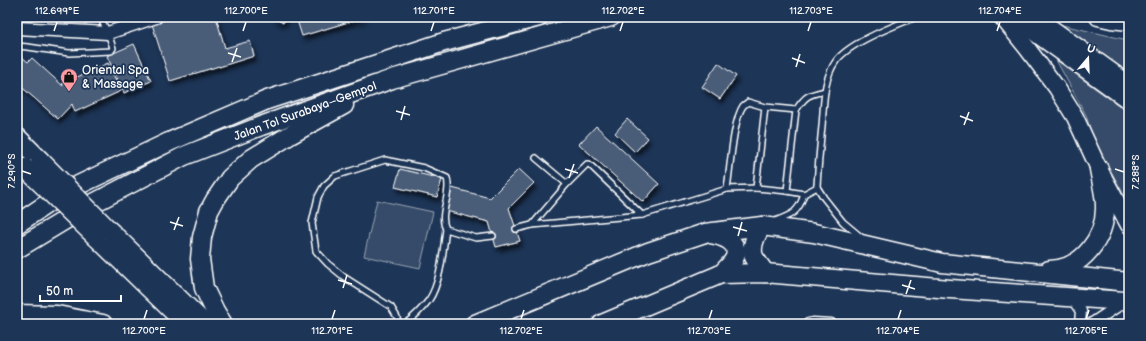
<svg xmlns="http://www.w3.org/2000/svg" width="1146" height="341" font-family="'Balsamiq Sans',sans-serif">
<style>
.green{fill:#364b69;stroke:#9aa5b4}
.building{fill:#4a5d79;stroke:#fff;filter:url(#shadow)}
.lines{fill:none;stroke-linecap:round;stroke-linejoin:round}
.service-casing{stroke:#fff;stroke-width:8}
.minor-casing{stroke:#fff;stroke-width:13}
.tertiary-casing{stroke:#fff;stroke-width:15}
.primary-casing{stroke:#fff;stroke-width:19}
.motorway-casing{stroke:#fff;stroke-width:21}
.service{stroke:#1d3557;stroke-width:5}
.minor{stroke:#1d3557;stroke-width:10}
.tertiary{stroke:#1d3557;stroke-width:12}
.primary{stroke:#1d3557;stroke-width:16}
.motorway{stroke:#1d3557;stroke-width:18}
.motorway-bridge-casing{stroke:#fff;stroke-width:21;stroke-linecap:butt}
.motorway-bridge{stroke:#1d3557;stroke-width:18}
.ticks{fill:none;stroke:#fff;stroke-width:1.5}
.labels{text-anchor:middle;stroke-width:3.5;stroke-linejoin:round;paint-order:stroke}
.poi-label{font-size:12px;fill:#fff;stroke:#1d3557;text-anchor:start}
.street-label{font-size:12px;fill:#fff;stroke:#1d3557}
.neatline{fill:none;stroke:#fff;stroke-width:1.5}
.ticks-label{font-size:10px;text-anchor:middle;fill:#fff}
</style>
<defs>
<filter id="shadow"><feDropShadow dx="2.5" dy="4.5" stdDeviation="2" flood-color="#0009"/></filter>
</defs>
<rect width="100%" height="100%" fill="#1d3557"/>
<filter id="ink" filterUnits="userSpaceOnUse"><feTurbulence type="fractalNoise" baseFrequency=".025" numOctaves="2"/><feDisplacementMap in="SourceGraphic" scale="8" xChannelSelector="R" yChannelSelector="G"/><feConvolveMatrix kernelMatrix="1 2 1 2 8 2 1 2 1" color-interpolation-filters="sRGB"/></filter>
<g filter="url(#ink)">
<g class="green">
<path d="M1058,24L1123,39L1129,36V76Z"/>
<path d="M1056,60L1129,113V204L1093,138L1086,115Z"/>
<path d="M377,200L433,212L420,268L364,256Z"/>
</g>
<g class="building">
<path d="M174,17H216L225,48L250,41L254,56L219,67V66L170,81L152,24Z"/>
<path d="M273,17H287L283,23Z"/>
<path d="M296,17H365L302,36Z"/>
<path d="M134,44L151,81L124,93L107,56Z"/>
<path d="M17,53L28,62L32,58L63,86L62,84L108,63L121,91L75,112L72,104L58,119L17,83Z"/>
<path d="M718,63L736,76L720,99L702,87Z"/>
<path d="M627,119L648,138L635,152L615,133Z"/>
<path d="M596,126L659,184L643,202L579,144Z"/>
<path d="M400,169L442,179L437,197L395,187Z"/>
<path d="M519,169L534,183L509,208L520,241L496,247L489,222L446,211L452,188L490,198Z"/>
</g>
<g class="lines">
<g class="service-casing">
<g id="service">
<path d="M17,46L28,47L69,53L111,51L113,48L108,33L100,17"/>
<path d="M765,107L756,188L787,191L804,194"/>
<path d="M536,158L567,184L532,225L642,215L727,189C730,170 733,120 743,106C744,105 747,103 748,102L765,107L796,110"/>
<path d="M567,184L587,164H589L642,215"/>
<path d="M727,189L756,188"/>
<path d="M787,191L796,110C806,95 808,95 825,91"/>
<path d="M775,221C792,215 799,212 804,194L817,187"/>
<path d="M516,229L532,225"/>
<path d="M861,237L843,222L824,198L817,187C818,166 820,146 822,126C824,104 823,79 836,61C850,42 894,26 916,17"/>
<path d="M398,324L397,317L391,307L344,277L328,264L316,251L312,223L318,197L324,186L335,176L385,160L424,168L447,178C452,195 438,214 446,229L476,238L493,236"/>
<path d="M405,324C414,317 422,309 429,300C441,282 443,250 446,229"/>
</g>
</g>
<g class="minor-casing">
<g id="minor">
<path d="M1071,297L1081,311L1080,324"/>
<path d="M808,324L813,323L831,324"/>
<path d="M1091,324L1124,302"/>
</g>
</g>
<g class="tertiary-casing">
<path id="tertiary" d="M17,28L108,33L156,17"/>
</g>
<g class="primary-casing">
<g id="primary">
<path d="M1002,17L1027,48L1057,88L1075,117L1099,169L1129,225"/>
<path d="M1008,17L1024,25L1129,101"/>
<path d="M1036,17L1129,84"/>
<path d="M1098,17L1111,20L1129,22"/>
</g>
</g>
<g class="motorway-casing">
<g id="motorway">
<path d="M17,137L40,160"/>
<path d="M17,224L66,191L169,142L267,100L444,42L539,17"/>
<path d="M762,226C756,235 750,246 754,257C757,262 762,268 765,273"/>
<path d="M111,232L205,324"/>
<path d="M710,234C721,236 740,241 735,257C733,263 726,269 721,274"/>
<path d="M96,237L186,324"/>
<path d="M17,249L90,205L184,156L261,126L392,79L611,17"/>
<path d="M1049,270C1082,270 1106,237 1105,206C1105,194 1101,181 1099,169"/>
<path d="M17,314L57,315L103,324"/>
<path d="M223,324L215,311L204,288L200,259L202,237L209,211L215,200L230,178L251,159L290,135L344,105"/>
<path d="M475,324L648,252L705,233L762,226L814,233L942,263L1129,282"/>
<path d="M602,324L721,274L765,273L950,289L1125,301"/>
</g>
</g>
<use href="#service" class="service"/>
<use href="#minor" class="minor"/>
<use href="#tertiary" class="tertiary"/>
<use href="#primary" class="primary"/>
<use href="#motorway" class="motorway"/>
<g class="motorway-bridge-casing">
<g id="motorway-bridge">
<path d="M40,160L111,232"/>
<path d="M24,167L96,237"/>
</g>
</g>
<use href="#motorway-bridge" class="motorway-bridge"/>
</g>
</g>
<path class="ticks" d="M54,31L57,22M243,31L246,22M431,31L434,22M620,31L623,22M808,31L811,22M997,31L1000,22M228,53L241,57M792,58L805,63M232,62L237,48M796,67L800,54M396,111L410,115M960,116L973,121M401,120L405,106M964,125L969,112M565,169L578,173M1115,169L1124,172M22,171L31,174M569,178L574,164M170,222L183,226M733,227L747,231M174,230L179,217M738,236L742,222M338,280L352,284M902,285L915,289M343,288L347,275M906,294L911,280M144,319L147,310M332,319L335,310M521,319L524,310M709,319L712,310M898,319L901,310M1086,319L1089,310"/>
<defs>
<g id="shop-pin" transform="scale(0.9)"><path d="M0 17L-7.5 6A9.5 9.5 0 1 1 7.5 6Z" fill="#ff9aa2" stroke="#1d3557"/><path d="M-5-2.5h2.3a2.7 3.5 0 0 1 5.4 0H5L5.5 6h-11ZM-1.5-2.5h3a1.5 2.3 0 0 0-3 0Z" fill="#111"/></g>
</defs>
<g fill-rule="evenodd">
<use href="#shop-pin" x="69" y="77"/>
</g>
<g class="labels">
<g class="poi-label">
<text x="82" y="74">Oriental Spa<tspan x="82" dy="14">&amp; Massage</tspan></text>
</g>
<g class="street-label">
<text transform="translate(305 111) rotate(-20)" y="4">Jalan Tol Surabaya–Gempol</text>
</g>
</g>
<rect width="1146" height="341" fill="none" stroke="#1d3557" stroke-width="44"/>
<g transform="translate(1088 58) rotate(19)" stroke="#1d3557" stroke-width="3" paint-order="stroke">
<path d="M0-3L7 15L0 10L-7 15Z" fill="#ffffff"/>
<text y="-6" font-size="11" font-weight="bold" text-anchor="middle" fill="#ffffff">U</text>
</g>
<path d="M40 295v6h81v-6" fill="none" stroke="#ffffff" stroke-width="2"/>
<text x="46" y="295" font-size="12" fill="#ffffff" stroke="#1d3557" stroke-width="3" paint-order="stroke">50 m</text>
<rect x="22" y="22" width="1102" height="297" class="neatline"/>
<g class="ticks-label">
<text x="57" y="14">112.699°E</text>
<text x="246" y="14">112.700°E</text>
<text x="434" y="14">112.701°E</text>
<text x="623" y="14">112.702°E</text>
<text x="811" y="14">112.703°E</text>
<text x="1000" y="14">112.704°E</text>
<text transform="translate(11 171) rotate(-90)" y="4">7.290°S</text>
<text transform="translate(1135 172) rotate(-90)" y="4">7.288°S</text>
<text x="144" y="334">112.700°E</text>
<text x="332" y="334">112.701°E</text>
<text x="521" y="334">112.702°E</text>
<text x="709" y="334">112.703°E</text>
<text x="898" y="334">112.704°E</text>
<text x="1086" y="334">112.705°E</text>
</g>
</svg>
